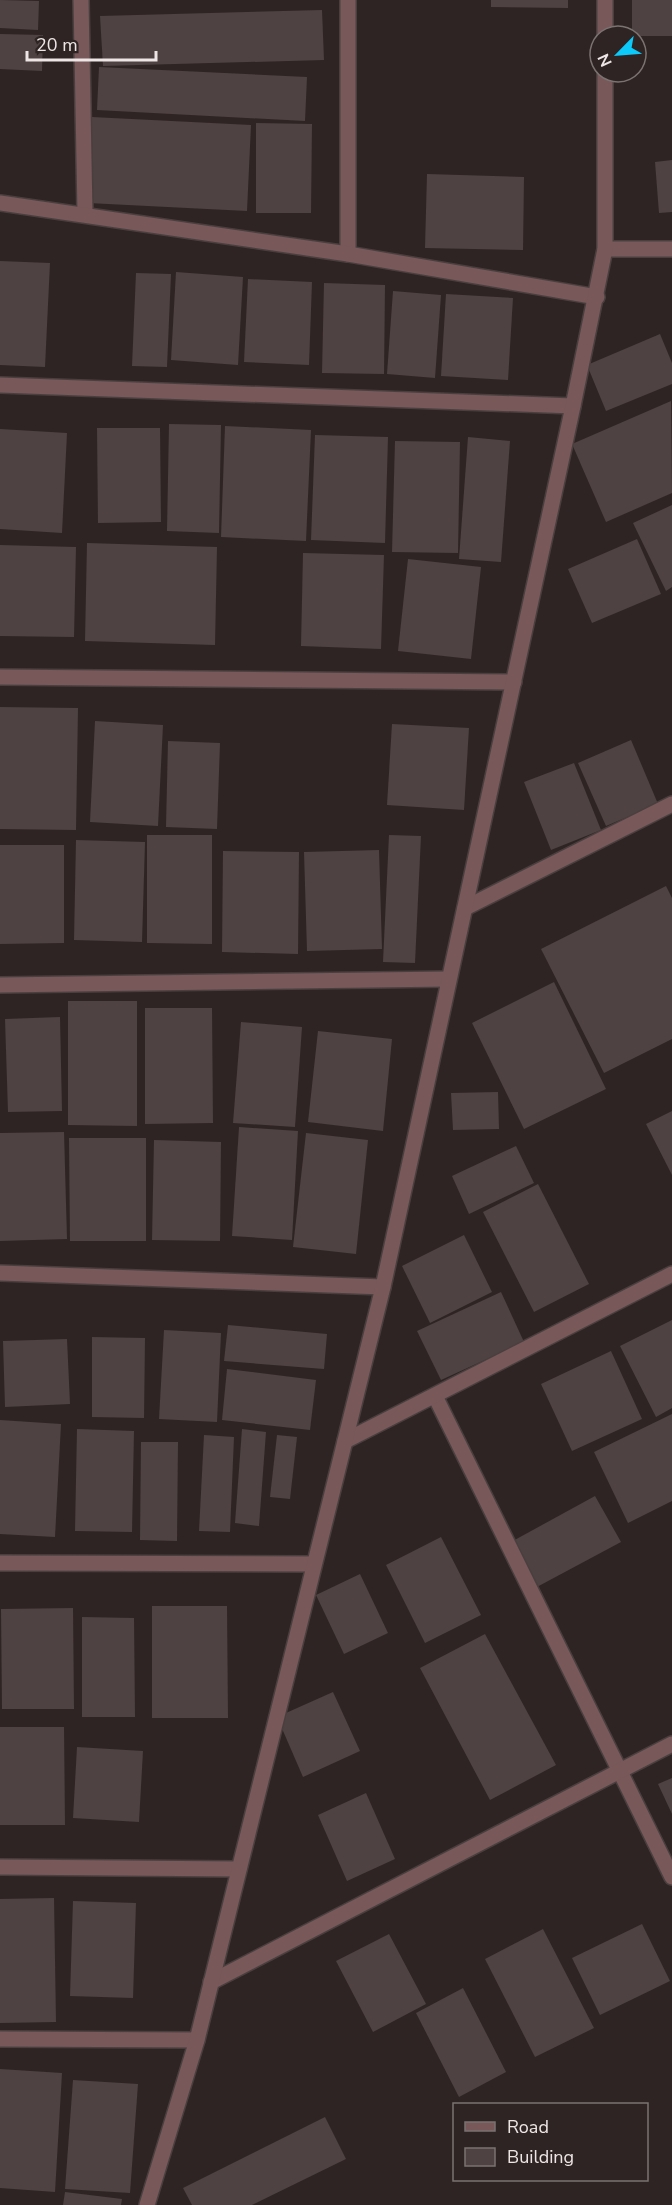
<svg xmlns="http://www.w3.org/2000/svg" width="672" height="2205" font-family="'Nunito Sans',sans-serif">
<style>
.building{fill:#4e4242}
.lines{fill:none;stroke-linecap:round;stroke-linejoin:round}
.minor-casing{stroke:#4a3f3f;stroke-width:18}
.minor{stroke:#785859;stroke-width:15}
</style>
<rect width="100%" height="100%" fill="#2f2424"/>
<g class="building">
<path d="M0,0L39,1L38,30L0,28Z"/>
<path d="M491,0H568V8L491,7Z"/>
<rect x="632" y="0" width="40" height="36"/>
<path d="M322,10L324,60L103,66L100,16Z"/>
<path d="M0,34L43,35L42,71L0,69Z"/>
<path d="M99,67L307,77L305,121L97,110Z"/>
<path d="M92,117L251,125L247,211L88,203Z"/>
<path d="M256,123L312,124L311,213H256Z"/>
<path d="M672,160V212L659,213L655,162Z"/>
<path d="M427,174L524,177L523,250L425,248Z"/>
<path d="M0,261L50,263L45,367L0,365Z"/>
<path d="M176,272L243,277L238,365L171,360Z"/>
<path d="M136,273L171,274L167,367L132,366Z"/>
<path d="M248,279L312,282L309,365L244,362Z"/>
<path d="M324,283L385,285L384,374L322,373Z"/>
<path d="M393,291L441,295L435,378L387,374Z"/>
<path d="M446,294L513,298L508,380L441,376Z"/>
<path d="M660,334L672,363V384L606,411L587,365Z"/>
<path d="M671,401L672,493L606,522L572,444Z"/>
<path d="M169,424L221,425L219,533L167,531Z"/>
<path d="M225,426L311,430L306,541L221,537Z"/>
<path d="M97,428H160L161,522L98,523Z"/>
<path d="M0,429L67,433L62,533L0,529Z"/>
<path d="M315,435L388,437L385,543L311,540Z"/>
<path d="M468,437L510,441L501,562L459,559Z"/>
<path d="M395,441L460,442L458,553L392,552Z"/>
<path d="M672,505V587L666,591L633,523Z"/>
<path d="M637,539L661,594L592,623L568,569Z"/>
<path d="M87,543L217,547L215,645L85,641Z"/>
<path d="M0,545L76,547L74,637L0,636Z"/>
<path d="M303,553L384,555L381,649L301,646Z"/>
<path d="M408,559L481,567L471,659L398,651Z"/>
<path d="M0,707L78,708L76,830L0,829Z"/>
<path d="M95,721L163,725L158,826L90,822Z"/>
<path d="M392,724L469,728L464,810L387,805Z"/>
<path d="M631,740L658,804L606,826L578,763Z"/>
<path d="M168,741L220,743L217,829L166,827Z"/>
<path d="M574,763L601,830L551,850L524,782Z"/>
<path d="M147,835H212V944L147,943Z"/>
<path d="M389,835L421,836L415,963L383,962Z"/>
<path d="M76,840L145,842L142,942L74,940Z"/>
<path d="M0,845H64V943L0,944Z"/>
<path d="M379,850L382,949L307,951L304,852Z"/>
<path d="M223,851L299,852L298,954L222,952Z"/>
<path d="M666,886L672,898V1039L604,1073L541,949Z"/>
<path d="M554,982L606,1089L524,1129L472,1023Z"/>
<path d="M68,1001H137V1126L68,1125Z"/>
<path d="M145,1008H212L213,1123L145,1124Z"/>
<path d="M60,1017L62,1111L8,1112L5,1019Z"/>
<path d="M241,1022L302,1027L295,1127L233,1123Z"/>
<path d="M318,1031L392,1039L383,1131L308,1122Z"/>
<path d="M498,1092L499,1129L453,1130L451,1093Z"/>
<path d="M672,1111V1175L646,1124Z"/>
<path d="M239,1127L298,1131L292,1240L232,1236Z"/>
<path d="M64,1132L67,1239L0,1241V1133Z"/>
<path d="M306,1133L368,1140L356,1254L293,1247Z"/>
<path d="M69,1138H146V1241H70Z"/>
<path d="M154,1140L221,1142L220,1241L152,1240Z"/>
<path d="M516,1146L534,1183L469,1214L452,1176Z"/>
<path d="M538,1184L589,1284L534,1312L483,1212Z"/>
<path d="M464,1235L492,1292L430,1323L402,1266Z"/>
<path d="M501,1292L524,1342L441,1380L417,1331Z"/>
<path d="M672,1320V1408L656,1417L620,1346Z"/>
<path d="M228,1325L327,1334L324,1369L224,1361Z"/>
<path d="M164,1330L221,1333L217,1422L159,1419Z"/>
<path d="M92,1337L145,1338L144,1418L92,1417Z"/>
<path d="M67,1339L70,1404L5,1407L3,1341Z"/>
<path d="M611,1351L642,1419L572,1451L541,1384Z"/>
<path d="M227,1369L316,1380L310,1430L222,1420Z"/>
<path d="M672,1414V1501L628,1523L594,1452Z"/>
<path d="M0,1420L61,1424L55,1537L0,1534Z"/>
<path d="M77,1429L134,1431L132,1532L75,1531Z"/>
<path d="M242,1429L266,1432L259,1526L235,1523Z"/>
<path d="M204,1435L234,1437L230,1532L199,1531Z"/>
<path d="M277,1435L297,1437L290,1499L270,1497Z"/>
<path d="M141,1442H178L177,1541L140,1540Z"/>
<path d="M595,1496L621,1542L535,1588L511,1542Z"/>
<path d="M441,1537L481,1615L425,1643L386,1565Z"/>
<path d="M360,1574L388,1633L344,1654L316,1595Z"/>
<path d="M152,1606H227L228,1718H152Z"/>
<path d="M73,1608L74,1709H2L1,1609Z"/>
<path d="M82,1617L134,1618L135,1717H82Z"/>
<path d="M485,1634L556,1765L490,1800L420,1668Z"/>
<path d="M333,1692L360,1751L303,1777L277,1717Z"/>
<path d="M0,1727H64L65,1825H0Z"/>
<path d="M77,1747L143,1751L139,1822L73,1818Z"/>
<path d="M672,1778V1814L658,1784Z"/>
<path d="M366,1793L395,1859L347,1881L318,1815Z"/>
<path d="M54,1898L56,2022L0,2023V1899Z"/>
<path d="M73,1901L136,1903L133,1998L70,1996Z"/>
<path d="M642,1924L670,1981L600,2015L572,1958Z"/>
<path d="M543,1929L594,2028L535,2057L485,1959Z"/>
<path d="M389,1934L426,2004L373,2032L336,1961Z"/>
<path d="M463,1988L506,2072L459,2097L416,2013Z"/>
<path d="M0,2069L62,2073L55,2192L0,2188Z"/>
<path d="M73,2080L138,2084L130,2193L65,2189Z"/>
<path d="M325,2117L346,2159L252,2205H192L183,2188Z"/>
<path d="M65,2192L122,2199L121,2205H63Z"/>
</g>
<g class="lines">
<g class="minor-casing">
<g id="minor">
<path d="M81,0L85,213"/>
<path d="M348,0V254"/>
<path d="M605,0V36"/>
<path d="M0,203L348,254L597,297"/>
<path d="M605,249H672"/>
<path d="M0,385L573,406"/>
<path d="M0,677L514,682"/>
<path d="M465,908L672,804"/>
<path d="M0,985L449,979"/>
<path d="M0,1273L383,1287"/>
<path d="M435,1396L672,1877"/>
<path d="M345,1441L672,1274"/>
<path d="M0,1563L314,1564"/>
<path d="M0,1867L239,1869"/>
<path d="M211,1982L672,1744"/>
<path d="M0,2039L197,2040"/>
<path d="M147,2205L197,2040L383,1287L573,406L605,249V72"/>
</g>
</g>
<use href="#minor" class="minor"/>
</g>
<rect x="453" y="2103" width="195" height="78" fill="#2f2424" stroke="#7b7272" stroke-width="1.5"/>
<rect x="465" y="2122" width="30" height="9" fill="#785859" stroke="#7b7272" stroke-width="1.5"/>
<text x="507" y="2133" font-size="18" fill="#eee6e6">Road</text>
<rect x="465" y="2148" width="30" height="18" fill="#4e4242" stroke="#7b7272" stroke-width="1.5"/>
<text x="507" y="2163" font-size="18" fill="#eee6e6">Building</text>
<g transform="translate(618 54) rotate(245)"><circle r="28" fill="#2f2424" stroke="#7b7272" stroke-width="1.5"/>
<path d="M0-4.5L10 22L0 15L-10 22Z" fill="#0ccafa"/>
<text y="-9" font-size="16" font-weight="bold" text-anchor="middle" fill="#eee6e6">N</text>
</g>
<path d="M27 51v9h129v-9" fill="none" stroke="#eee6e6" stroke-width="3"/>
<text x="36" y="51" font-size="18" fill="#eee6e6" stroke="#2f2424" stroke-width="4.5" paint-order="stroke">20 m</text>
</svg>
